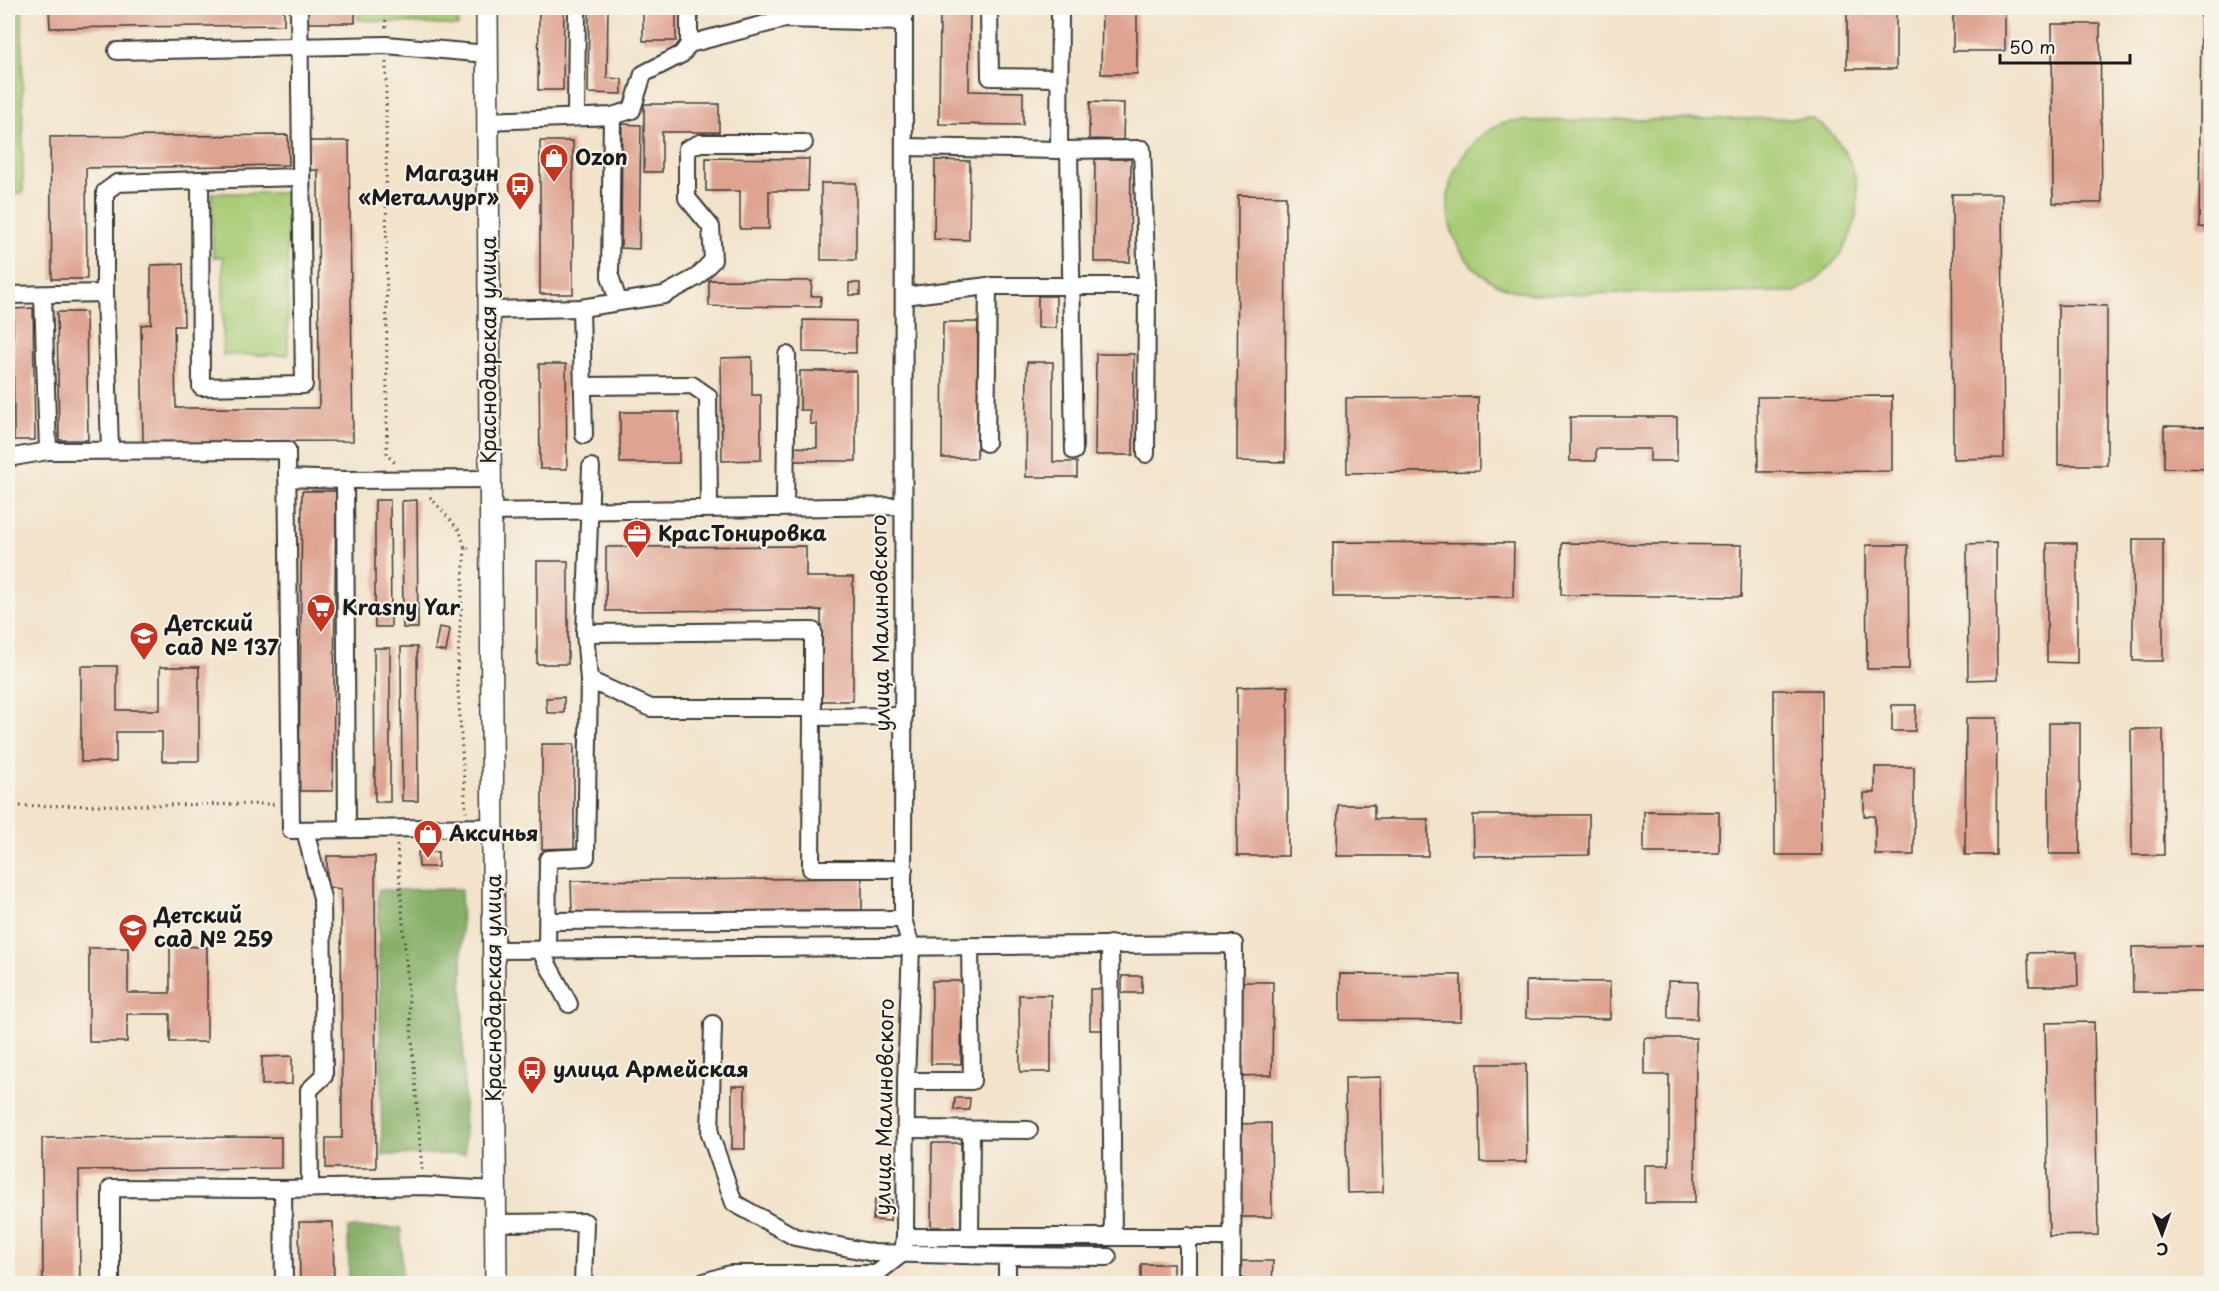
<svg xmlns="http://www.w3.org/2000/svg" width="2219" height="1291" font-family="'Playpen Sans',sans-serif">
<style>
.green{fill:#a7cb75;stroke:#627448;stroke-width:1.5}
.forest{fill:#85af66;stroke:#506641;stroke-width:1.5}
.building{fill:#dea391}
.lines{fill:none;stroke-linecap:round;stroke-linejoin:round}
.minor-casing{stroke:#3c3a36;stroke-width:20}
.major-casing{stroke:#3c3a36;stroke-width:24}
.path{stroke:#3c3a36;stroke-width:3;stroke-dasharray:1.5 4.5;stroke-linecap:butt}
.minor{stroke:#fff;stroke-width:16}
.major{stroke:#fff;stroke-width:21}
.labels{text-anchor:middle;stroke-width:4.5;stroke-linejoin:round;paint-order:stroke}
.poi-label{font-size:21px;font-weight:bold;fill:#1c1c1c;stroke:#f7f3e8;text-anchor:start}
.street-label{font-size:21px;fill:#1c1c1c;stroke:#f7f3e8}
</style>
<rect width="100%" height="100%" fill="#f7f3e8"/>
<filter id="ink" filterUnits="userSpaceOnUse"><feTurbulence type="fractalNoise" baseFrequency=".0167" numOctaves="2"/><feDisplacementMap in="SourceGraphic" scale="12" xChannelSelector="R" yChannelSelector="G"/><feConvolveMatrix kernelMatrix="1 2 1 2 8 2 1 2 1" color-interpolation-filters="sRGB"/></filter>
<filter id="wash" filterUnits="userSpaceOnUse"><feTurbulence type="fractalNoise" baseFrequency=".008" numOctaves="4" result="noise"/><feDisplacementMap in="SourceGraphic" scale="24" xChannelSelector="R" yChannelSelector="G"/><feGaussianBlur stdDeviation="1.35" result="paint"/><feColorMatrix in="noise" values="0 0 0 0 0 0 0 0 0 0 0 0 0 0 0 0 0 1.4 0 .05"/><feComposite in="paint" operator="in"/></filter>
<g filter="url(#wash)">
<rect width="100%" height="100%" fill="#f2e3ca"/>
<g class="green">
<path d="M8,8H22L23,193H8Z"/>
<path d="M358,8H457L458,26L358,20Z"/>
<path d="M1811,118C1820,124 1830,130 1836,139C1879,193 1854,264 1795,292L1532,294C1519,292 1508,290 1496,284C1448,259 1431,194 1467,151C1479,136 1491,126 1511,121Z"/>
<path d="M212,193H287L288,355H223V257H213Z"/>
</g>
<g class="forest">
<path d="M461,889L465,1154L382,1155L378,890Z"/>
<path d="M348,1228H401L402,1283H349Z"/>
</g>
<g id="blocks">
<g class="building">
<path d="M49,8H284V25L50,28Z"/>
<rect x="308" y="8" width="47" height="15"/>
<path d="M539,8H564L563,90H538Z"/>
<path d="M589,8H608L607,78L622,79V94L588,93Z"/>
<rect x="643" y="8" width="33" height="33"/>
<path d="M940,8H970L969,91L1023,92V125L939,124Z"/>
<path d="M1102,8H1137V74H1101Z"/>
<rect x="1847" y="8" width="49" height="61"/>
<rect x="1953" y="8" width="52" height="43"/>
<path d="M2201,16H2212V228L2199,227Z"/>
<path d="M2052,24H2100L2102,203H2053Z"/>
<path d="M1090,102L1124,103L1123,140L1089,139Z"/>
<path d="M644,104H719V132H662V172H644Z"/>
<path d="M622,124L641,125L639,249L621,248Z"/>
<path d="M288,135L289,165L86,168L87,279H52L50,137Z"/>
<path d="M309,141H349L353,441L143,442L141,325L151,324V265L183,264L184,326H174L176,408H319L318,170H309Z"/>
<rect x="540" y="141" width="33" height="153"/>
<path d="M706,158L809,159L808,191H769V229H740V191H706Z"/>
<path d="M1095,159H1131L1130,262H1094Z"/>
<path d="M935,160L970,161L969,240L934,239Z"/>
<rect x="821" y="183" width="35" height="77"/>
<path d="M1952,194H2002L2004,458L1953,459Z"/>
<path d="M1238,195L1286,196L1285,462L1237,461Z"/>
<path d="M709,280L812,281L811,296H821L820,307L709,306Z"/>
<rect x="849" y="283" width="11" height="12"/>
<rect x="1038" y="296" width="18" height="32"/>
<path d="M2058,305L2107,306V465H2058Z"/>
<path d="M33,308L35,440H14L13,309Z"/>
<path d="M57,312H86L88,440H59Z"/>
<path d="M803,320L856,321V353L803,352Z"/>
<path d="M943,322H978L977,458H942Z"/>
<path d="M1096,354H1134L1133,455H1095Z"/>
<path d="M752,357V395H761V460L722,461L721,358Z"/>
<path d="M1027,362H1053V462H1077V477H1026Z"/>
<path d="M539,364H566L567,469H540Z"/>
<path d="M800,371H856V461H792V447L817,448V424H810V410H800Z"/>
<path d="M1892,396V471L1758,472L1757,397Z"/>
<path d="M1478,397L1479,471L1347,473L1346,398Z"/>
<rect x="620" y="412" width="59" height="51"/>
<path d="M1570,417H1677V461H1650V449H1596V461H1570Z"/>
<path d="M2164,426L2212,427V469L2164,468Z"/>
<path d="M302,491H336L333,791H299Z"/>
<path d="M375,500H390L391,627H375Z"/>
<path d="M417,500L418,628H403L402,501Z"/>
<rect x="2133" y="539" width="30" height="122"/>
<path d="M1333,542L1514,543L1513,597H1333Z"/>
<path d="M1562,543L1742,545L1741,597L1561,595Z"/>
<path d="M1996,543L1997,679L1968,680L1967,544Z"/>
<path d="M2047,543H2077V663L2047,662Z"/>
<path d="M1866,545H1908L1909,669H1867Z"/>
<path d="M806,546V577H853V701H822L821,610L606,611V547Z"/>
<rect x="537" y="561" width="31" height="103"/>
<path d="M439,627L450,629L446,652L435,650Z"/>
<path d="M401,647H417L418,801H402Z"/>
<path d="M374,648H390V802H375Z"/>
<path d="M81,666H117V710H160V667H199V761H162V732H116V762H81Z"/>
<path d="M1288,686V856H1237V687Z"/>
<path d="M1774,690H1821L1822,855H1775Z"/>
<path d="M564,697V713H547L546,698Z"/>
<path d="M1892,705H1916L1915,731H1892Z"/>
<path d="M1966,718H1997L1996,855H1965Z"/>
<rect x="2049" y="723" width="31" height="131"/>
<path d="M2131,729H2163L2164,855H2132Z"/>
<path d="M542,744H574V848L542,849Z"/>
<path d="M1875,767H1914V855H1875V816H1864V793H1875Z"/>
<path d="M1338,805H1374V819H1428V856H1337Z"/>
<path d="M1644,811L1719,812V853H1644Z"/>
<path d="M1473,815H1589V855L1474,856Z"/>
<path d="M418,852H438V867H419Z"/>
<path d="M327,856H375L376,1168H326V1138H342L341,889L327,887Z"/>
<path d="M862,878V910L572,913L571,881Z"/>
<path d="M170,946L207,947V1042H170V1014H127V1042H89V948H128V993H170Z"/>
<path d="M2212,946V992H2133L2132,947Z"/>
<path d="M2077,952L2078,986H2029L2028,953Z"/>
<path d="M1340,974L1461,975V1021L1340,1020Z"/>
<rect x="1122" y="976" width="20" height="17"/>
<path d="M932,981H962L961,1064H931Z"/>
<path d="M1526,981L1610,982V1019L1526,1018Z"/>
<path d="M1668,981L1698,982L1697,1019L1668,1018Z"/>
<path d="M1238,982H1273L1272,1075L1238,1076Z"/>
<rect x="1090" y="989" width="14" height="41"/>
<path d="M1019,995H1051V1072H1020Z"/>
<path d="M2094,1022L2098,1235L2049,1236L2045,1023Z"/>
<path d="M1645,1038H1696L1695,1203H1645V1165H1669V1075H1645Z"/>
<path d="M292,1056V1084L262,1085V1057Z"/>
<path d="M1478,1064H1526L1527,1162H1480Z"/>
<path d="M1381,1077L1383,1192L1347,1193L1345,1078Z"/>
<rect x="732" y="1086" width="13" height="63"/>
<path d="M955,1098H970L969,1110H954Z"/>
<path d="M1271,1123L1272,1217H1239L1238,1124Z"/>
<path d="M281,1137V1168L79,1170L80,1284H43L42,1138Z"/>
<path d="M932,1143H961V1227H931Z"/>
<path d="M875,1199L892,1200L890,1221L873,1220Z"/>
<path d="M299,1222H333L334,1284H300Z"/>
<path d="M1240,1261H1273L1272,1284H1239Z"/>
<rect x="1141" y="1264" width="32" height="20"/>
</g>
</g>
</g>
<g filter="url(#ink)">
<use href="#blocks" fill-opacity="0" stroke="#3c3a36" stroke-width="1.5"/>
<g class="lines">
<g class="minor-casing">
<g id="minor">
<path d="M299,8L304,385L201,387L200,180L300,177"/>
<path d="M989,8L990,77L1059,78"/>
<path d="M689,44L784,19L904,22"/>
<path d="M117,51L386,45L487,54"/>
<path d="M612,116L610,276L618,301"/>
<path d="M576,117L577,8"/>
<path d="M487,121L612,116L632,110L643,74L682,54L689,44V8"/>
<path d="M904,147L1059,150L1142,149L1147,286"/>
<path d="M1059,150L1060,8"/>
<path d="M1069,150L1074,451"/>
<path d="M8,295L105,293"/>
<path d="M43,295L48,451"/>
<path d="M904,296L988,286H1147L1146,454"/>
<path d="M581,308L584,435"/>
<path d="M489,310L581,308L664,295L697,277L713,260L711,227L687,198V149L700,143H804"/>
<path d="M583,386L692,385L708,396L709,508"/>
<path d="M986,443L988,286"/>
<path d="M110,449L105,293V192L117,183L200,180"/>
<path d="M287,450L291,830L493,827"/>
<path d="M8,458L48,451L287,450V478L345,480L490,479"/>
<path d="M345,480L347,829"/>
<path d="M785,507L787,355"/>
<path d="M490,512L902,506"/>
<path d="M585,633L591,467"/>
<path d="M813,708H651L589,680L585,633L813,631V708L812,717L904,716"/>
<path d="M812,717L811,869H904"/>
<path d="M305,830L322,898L324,1076L309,1090L310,1188"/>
<path d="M548,921L903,919"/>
<path d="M1110,944L1113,1237"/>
<path d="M547,949L548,859L586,857L589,680"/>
<path d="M494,950L1234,944L1232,1284"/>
<path d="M540,950L569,1004"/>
<path d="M713,1024L710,1134L734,1203L795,1237L874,1253L1007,1256V1284"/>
<path d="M906,1081H972L970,946"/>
<path d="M906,1129L1029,1130"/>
<path d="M283,1189L284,1284"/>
<path d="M496,1223L585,1222L583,1284"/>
<path d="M905,1237H1231"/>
<path d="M970,1237L971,1130"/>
<path d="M1007,1256L1108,1257"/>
<path d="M111,1284V1188L283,1189L423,1186L495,1190"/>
<path d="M698,1284L730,1274H876"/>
<path d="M876,1284V1274L903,1253L905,1237L906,1081L911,947L903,919L904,8"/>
<path d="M1188,1284V1236"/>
</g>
</g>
<g class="major-casing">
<path id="major" d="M487,8L496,1284"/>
</g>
<g class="path">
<path d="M385,8L386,28"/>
<path d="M386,62L387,455L395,463"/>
<path d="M430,497L460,531L465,548H469"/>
<path d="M465,548L457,674L466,812"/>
<path d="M8,806L274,804"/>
<path d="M397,845L422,1170"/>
</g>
<use href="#minor" class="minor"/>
<use href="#major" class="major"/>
</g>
</g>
<defs>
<g id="shop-pin" transform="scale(1.5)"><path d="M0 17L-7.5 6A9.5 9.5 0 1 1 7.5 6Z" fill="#c8321e" stroke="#f7f3e8"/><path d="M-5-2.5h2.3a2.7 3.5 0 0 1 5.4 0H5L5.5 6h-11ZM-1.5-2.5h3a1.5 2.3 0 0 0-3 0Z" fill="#fff"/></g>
<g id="bus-pin" transform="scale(1.5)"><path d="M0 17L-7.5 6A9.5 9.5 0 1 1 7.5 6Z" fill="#c8321e" stroke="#f7f3e8"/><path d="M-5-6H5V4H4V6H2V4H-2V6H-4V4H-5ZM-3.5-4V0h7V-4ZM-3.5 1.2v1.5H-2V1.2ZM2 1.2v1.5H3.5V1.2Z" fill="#fff"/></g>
<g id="office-pin" transform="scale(1.5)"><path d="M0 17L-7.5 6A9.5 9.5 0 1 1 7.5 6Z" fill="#c8321e" stroke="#f7f3e8"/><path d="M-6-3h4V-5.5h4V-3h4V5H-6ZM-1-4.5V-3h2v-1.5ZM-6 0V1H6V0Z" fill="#fff"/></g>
<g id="supermarket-pin" transform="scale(1.5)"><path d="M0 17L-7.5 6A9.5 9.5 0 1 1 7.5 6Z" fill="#c8321e" stroke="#f7f3e8"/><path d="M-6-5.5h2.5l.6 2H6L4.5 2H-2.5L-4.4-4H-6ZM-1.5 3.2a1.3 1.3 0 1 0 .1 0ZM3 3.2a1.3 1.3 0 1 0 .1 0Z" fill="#fff"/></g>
<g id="school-pin" transform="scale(1.5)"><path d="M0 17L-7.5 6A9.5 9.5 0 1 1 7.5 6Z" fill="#c8321e" stroke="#f7f3e8"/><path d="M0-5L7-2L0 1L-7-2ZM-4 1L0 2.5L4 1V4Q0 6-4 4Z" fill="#fff"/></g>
</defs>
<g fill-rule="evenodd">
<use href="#shop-pin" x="554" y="158"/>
<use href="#bus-pin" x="520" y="186"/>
<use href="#office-pin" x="637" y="534"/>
<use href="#supermarket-pin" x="321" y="608"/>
<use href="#school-pin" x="144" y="636"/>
<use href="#shop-pin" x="428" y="834"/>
<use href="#school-pin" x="133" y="928"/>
<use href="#bus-pin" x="532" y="1070"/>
</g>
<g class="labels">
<g class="poi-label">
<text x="575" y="165">Ozon</text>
<text x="499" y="181" text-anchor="end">Магазин<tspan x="499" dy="24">«Металлург»</tspan></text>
<text x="658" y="541">КрасТонировка</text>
<text x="342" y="615">Krasny Yar</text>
<text x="165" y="631">Детский<tspan x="165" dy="24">сад № 137</tspan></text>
<text x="449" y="841">Аксинья</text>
<text x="154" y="923">Детский<tspan x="154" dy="24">сад № 259</tspan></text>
<text x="553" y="1077">улица Армейская</text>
</g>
<g class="street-label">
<text transform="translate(489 350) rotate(-90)" y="7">Краснодарская улица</text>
<text transform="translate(881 623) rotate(-91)" y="7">улица Малиновского</text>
<text transform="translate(494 988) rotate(-90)" y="7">Краснодарская улица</text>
<text transform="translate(885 1107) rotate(-89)" y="7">улица Малиновского</text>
</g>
</g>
<rect width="2219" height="1291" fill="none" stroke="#f7f3e8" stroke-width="30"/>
<g transform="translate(2162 1234) rotate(179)" stroke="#f7f3e8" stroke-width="4.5" paint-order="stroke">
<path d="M0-4.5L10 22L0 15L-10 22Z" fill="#1c1c1c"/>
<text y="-9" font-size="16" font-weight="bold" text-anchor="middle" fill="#1c1c1c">С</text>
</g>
<path d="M2000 54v9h130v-9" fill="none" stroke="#1c1c1c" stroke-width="3"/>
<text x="2009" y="54" font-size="18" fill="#1c1c1c" stroke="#f7f3e8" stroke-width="4.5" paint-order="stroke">50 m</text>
</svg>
